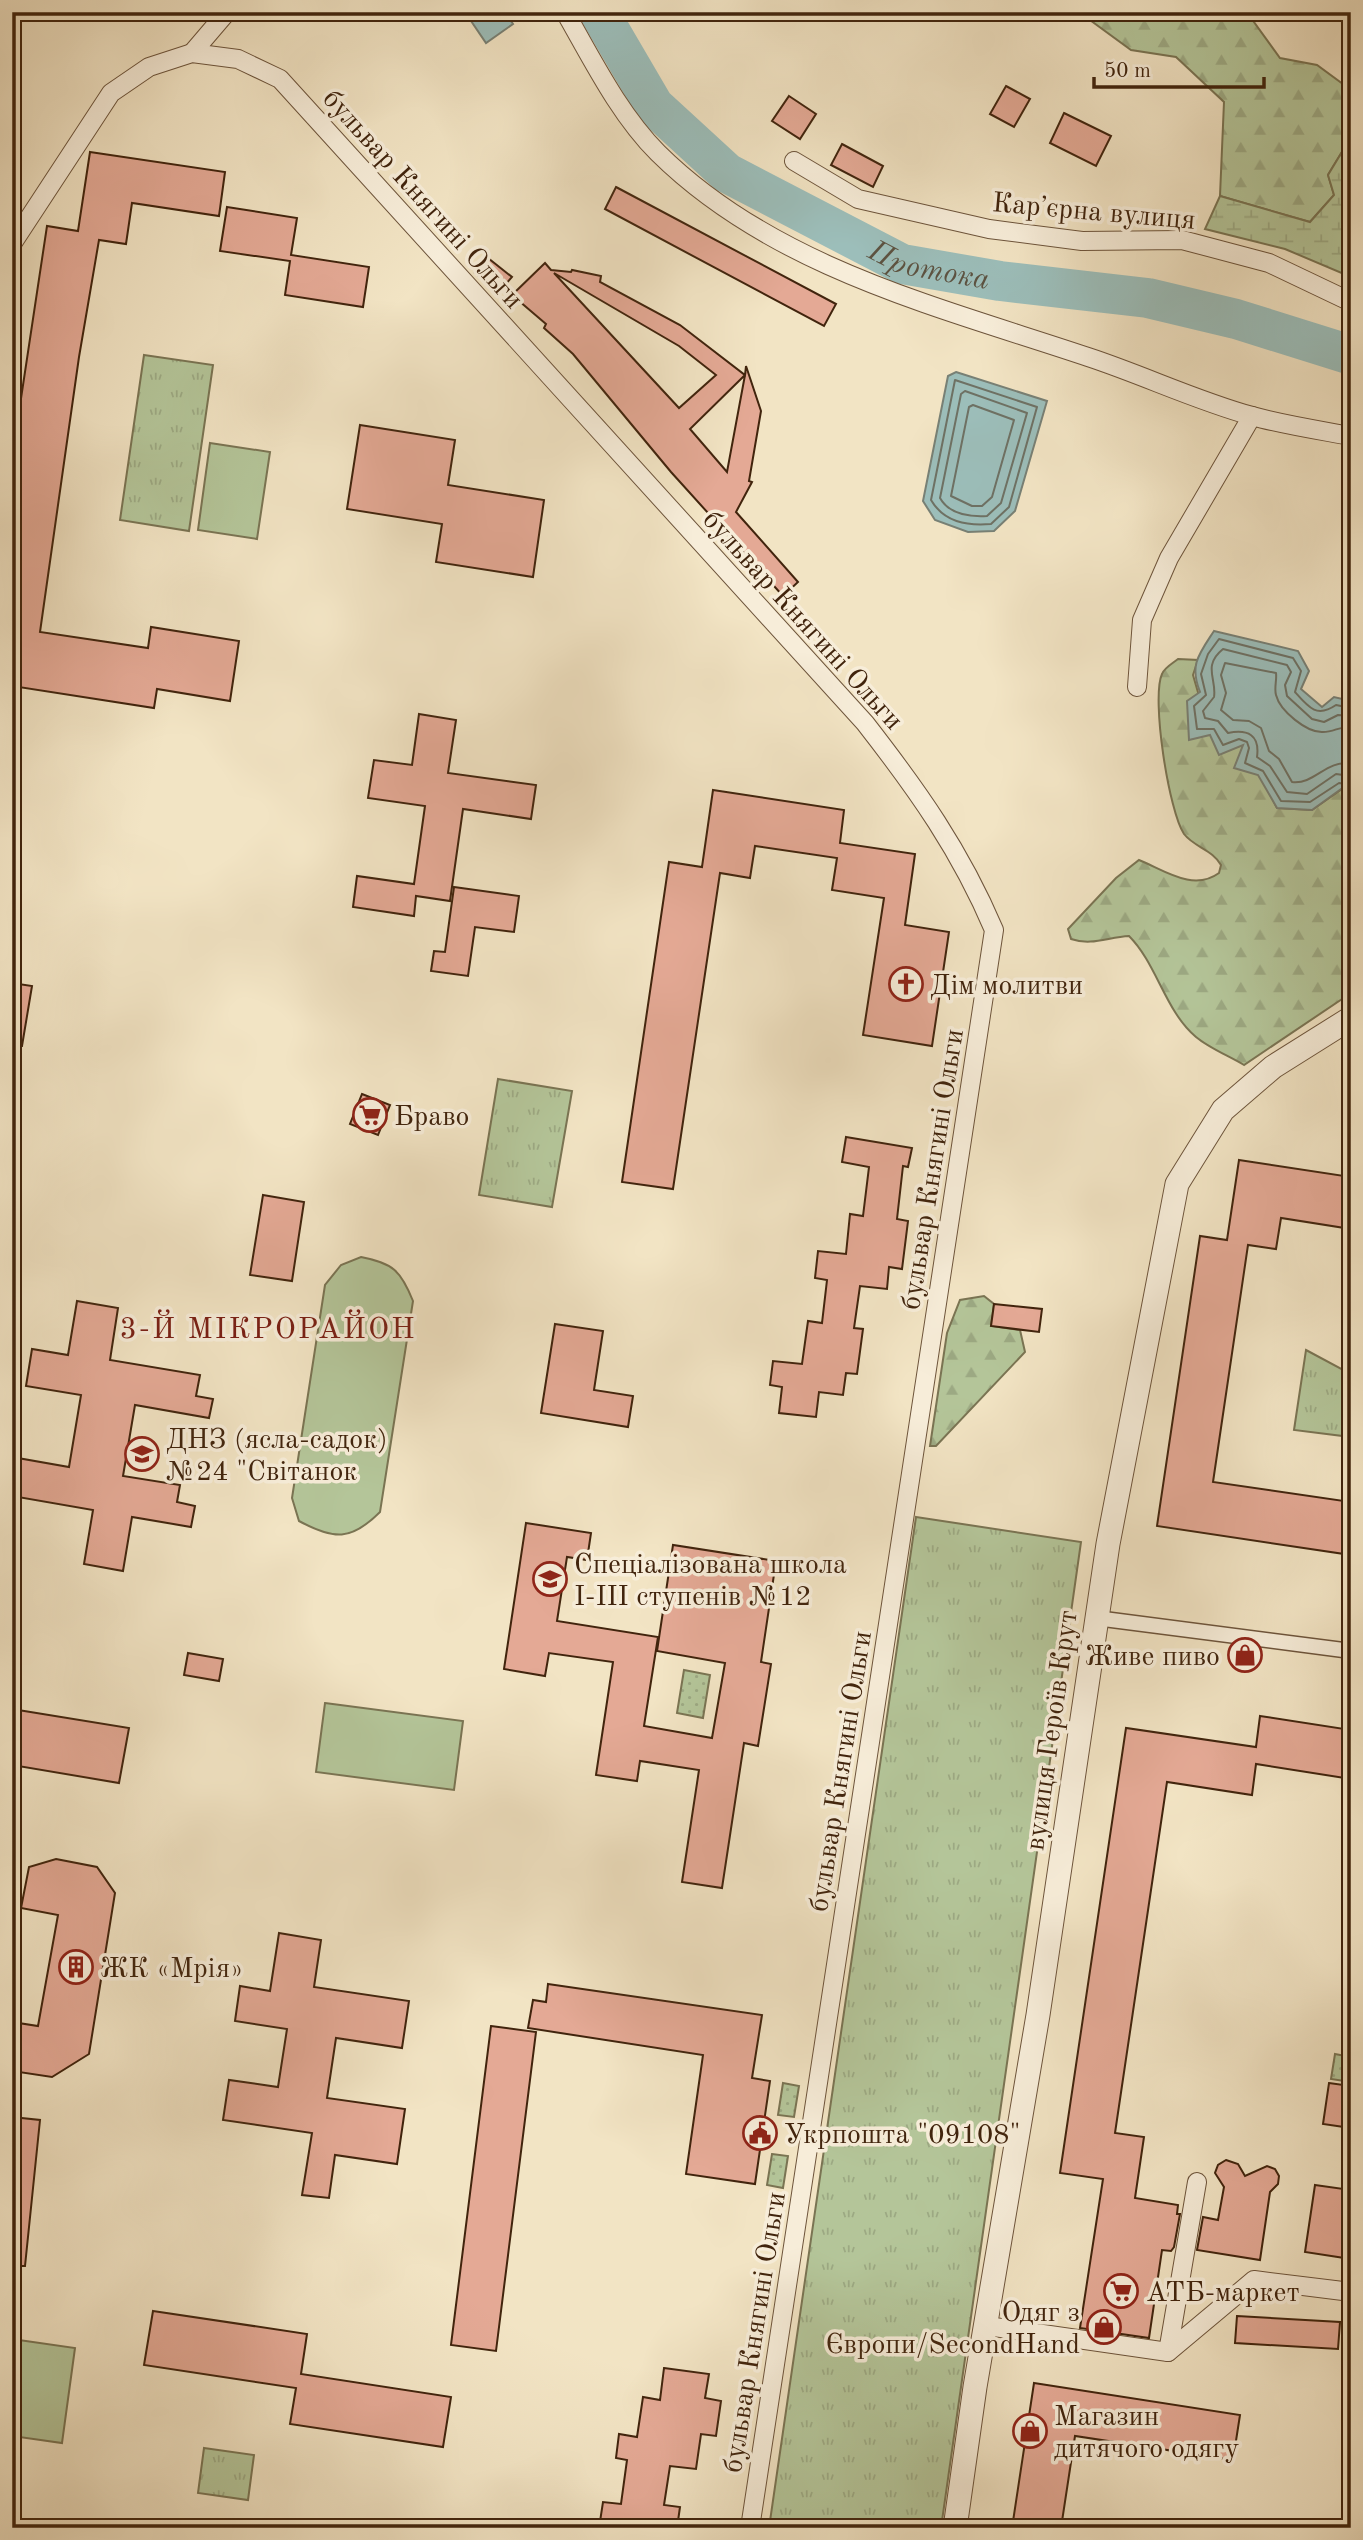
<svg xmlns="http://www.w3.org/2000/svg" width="1363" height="2540" font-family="'Old Standard TT',serif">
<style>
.grass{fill:url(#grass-dots);stroke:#7a7453;stroke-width:2}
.forest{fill:url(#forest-firs);stroke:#7a7453;stroke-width:2}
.wetland{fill:url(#wetland-marsh);stroke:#7a7453;stroke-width:2}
.park{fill:url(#park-tufts);stroke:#7a7453;stroke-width:2}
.garden{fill:#b4c599;stroke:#7a7453;stroke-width:2}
.water{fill:#9cbeba;stroke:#788075;stroke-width:2}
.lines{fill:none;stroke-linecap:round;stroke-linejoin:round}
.shore{stroke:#6e7164;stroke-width:2}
.river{stroke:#9cbeba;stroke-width:40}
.building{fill:#e4a995;stroke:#41240d;stroke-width:2;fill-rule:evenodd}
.pedestrian-casing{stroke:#6d543b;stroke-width:17}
.minor-casing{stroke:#6d543b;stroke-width:20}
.tertiary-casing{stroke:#6d543b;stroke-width:25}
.pedestrian{stroke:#f7edd9;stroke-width:14}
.minor{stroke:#f7edd9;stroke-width:18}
.tertiary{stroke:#f7edd9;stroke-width:23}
.labels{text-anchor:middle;stroke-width:7;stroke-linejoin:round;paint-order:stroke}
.street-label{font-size:28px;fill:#41240d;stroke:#f7edd9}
.poi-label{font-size:28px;fill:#41240d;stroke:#f7edd9;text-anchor:start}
.water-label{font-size:30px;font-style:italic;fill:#5c5241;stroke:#f7edd9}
.neighbourhood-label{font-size:30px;letter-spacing:2px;fill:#7a1f14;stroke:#f7edd9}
</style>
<defs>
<pattern id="grass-dots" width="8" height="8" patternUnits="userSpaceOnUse" patternTransform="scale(1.75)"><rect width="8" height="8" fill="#b4c599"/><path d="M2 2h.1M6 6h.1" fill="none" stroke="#9ca983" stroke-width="1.8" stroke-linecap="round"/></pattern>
<pattern id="forest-firs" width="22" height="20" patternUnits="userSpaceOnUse" patternTransform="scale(1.75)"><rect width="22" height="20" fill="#b4c599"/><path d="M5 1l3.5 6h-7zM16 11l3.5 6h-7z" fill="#9ca983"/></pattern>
<pattern id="wetland-marsh" width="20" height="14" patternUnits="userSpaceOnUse" patternTransform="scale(1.75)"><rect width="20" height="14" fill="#b4c599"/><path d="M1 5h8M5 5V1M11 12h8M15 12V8" fill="none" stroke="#9ca983"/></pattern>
<pattern id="park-tufts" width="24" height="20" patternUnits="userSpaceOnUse" patternTransform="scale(1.75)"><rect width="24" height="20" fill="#b4c599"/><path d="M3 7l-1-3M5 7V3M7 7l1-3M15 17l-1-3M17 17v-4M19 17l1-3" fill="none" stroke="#9ca983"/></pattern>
</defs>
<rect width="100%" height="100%" fill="#f2e4c4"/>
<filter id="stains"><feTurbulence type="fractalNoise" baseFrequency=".00286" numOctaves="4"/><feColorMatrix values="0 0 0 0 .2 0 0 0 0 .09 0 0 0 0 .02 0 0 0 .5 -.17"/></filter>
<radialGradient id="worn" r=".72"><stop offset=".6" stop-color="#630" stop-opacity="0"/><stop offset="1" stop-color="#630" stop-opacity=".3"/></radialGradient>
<g class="grass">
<path d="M684,1670L710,1675L703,1718L677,1713Z"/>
<path d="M1335,2054L1351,2057V2082L1331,2079Z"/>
<path d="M783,2083L799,2086L794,2117L778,2115Z"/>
<path d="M772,2154L788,2156L783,2188L767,2185Z"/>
</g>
<g class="forest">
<path d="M1079,12H1242L1251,18L1280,58L1317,65L1351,90V137L1328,175L1334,195L1310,222L1220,196L1224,102L1176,57L1131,50Z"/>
<path d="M1178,659L1198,660L1193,675L1210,734L1244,744L1277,808L1312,810L1342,789L1351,792V993L1244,1065C1229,1056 1209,1048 1196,1037C1165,1011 1157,964 1129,936C1108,937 1092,946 1071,939L1068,929L1116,878L1139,860C1164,870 1193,892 1219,873L1221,865C1213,850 1194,847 1184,834C1169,812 1151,698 1162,674C1164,668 1173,663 1178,659Z"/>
<path d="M984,1296L994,1304L991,1326L1020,1330L1025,1352L936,1446H930L947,1333L960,1300Z"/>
</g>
<path class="wetland" d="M1351,137V277L1285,249L1205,229L1220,196L1310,222L1334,195L1328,175Z"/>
<g class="park">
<path d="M144,355L213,365L189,531L120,520Z"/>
<path d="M498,1079L572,1091L552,1207L479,1195Z"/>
<path d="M1306,1350L1351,1374V1437L1294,1430Z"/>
<path d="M916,1517L1081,1542L941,2528H769Z"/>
<path d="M204,2448L254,2455L248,2500L198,2493Z"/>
</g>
<g class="garden">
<path d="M210,443L270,452L257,539L198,530Z"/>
<path d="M361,1257C393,1263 401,1271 413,1301L380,1512C351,1541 334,1540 299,1521L292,1498L325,1285L341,1265Z"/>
<path d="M325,1703L463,1721L454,1790L316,1772Z"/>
<path d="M12,2339L75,2348L62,2443L12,2436Z"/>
</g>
<g class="water">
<path d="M465,12H505L513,24L486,43Z"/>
<path d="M956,372L1047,401L1015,511L994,531L968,532L935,520L923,501L948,376Z"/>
<path d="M1214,631L1298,651L1309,671L1301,689L1322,707L1334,697L1351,701V792L1341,789L1312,810L1277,808L1258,775L1234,768L1243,745L1219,755L1210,735L1189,740L1187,701L1200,692C1189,665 1199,654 1214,631Z"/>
</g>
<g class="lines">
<g class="shore">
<path d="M955,380L1037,407L1009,507L991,524C966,526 944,522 931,500Z"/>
<path d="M965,391L1027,413L1001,503L987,516C969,517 949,514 940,498L961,394Z"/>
<path d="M973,405L1014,420L992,497L982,506H972L951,496L969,407Z"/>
<path d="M1351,708L1336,705C1317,718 1309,708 1295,692L1301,671L1293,658L1219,639L1208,654L1201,674L1206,695L1194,706L1197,729H1214L1223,745L1239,739L1247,742L1249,748L1245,763L1263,771L1281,801L1310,802L1339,783L1351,785"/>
<path d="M1351,716L1338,715L1324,722L1312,719L1287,696L1285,685L1291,672L1287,665L1223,649C1202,666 1217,679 1214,697L1203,711L1205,718L1218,721L1228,733C1248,729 1260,735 1257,757L1270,766L1287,792L1307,794L1336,774L1351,776"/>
<path d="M1351,727C1340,726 1334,732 1323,732C1307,733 1280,711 1276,695C1274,688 1277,680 1276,673L1225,663L1221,675L1226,693L1221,710L1233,720L1249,721L1261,728L1269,751L1279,759L1292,782C1315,785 1326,759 1351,764"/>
</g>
<path class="river" id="s1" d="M599,12L654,106L727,173L902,264L1000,281L1148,298L1236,319L1351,355"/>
</g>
<g class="building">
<path d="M1006,86L1030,99L1014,127L990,114Z"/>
<path d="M789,96L816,114L800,139L772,121Z"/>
<path d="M1064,113L1111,136L1096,166L1050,143Z"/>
<path d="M842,144L883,166L873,187L831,165Z"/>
<path d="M90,152L225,172L219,216L132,203L126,244L99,240L79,357L40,632L148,648L151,627L239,641L230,701L157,689L154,708L12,686V458L47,226L78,231Z"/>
<path d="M616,187L836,304L824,326L605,209Z"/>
<path d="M227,207L297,218L291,255L369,267L363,307L285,295L290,261L220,251Z"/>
<path d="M488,258L512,277L498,293L475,273Z"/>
<path d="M545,263L551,270L571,272L572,270L601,276L600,282L680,325L745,375L746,366L761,411L749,481L752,482L736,512L798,582L783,596L671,472L573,354L544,328L546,324L512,295ZM554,273L679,346L716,375L679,408ZM745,375L727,472L690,429Z"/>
<path d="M360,425L455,440L448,485L544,500L533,577L436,562L442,524L347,509Z"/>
<path d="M419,714L456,720L448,773L536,785L531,819L463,809L450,901L416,896L414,916L353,907L357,876L414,884L425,806L368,798L374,760L412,765Z"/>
<path d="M713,790L844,810L840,843L915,854L905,925L949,932L932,1046L863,1035L884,898L832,890L837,858L755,846L750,878L720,873L673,1189L622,1182L669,862L702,867Z"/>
<path d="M454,887L519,896L514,932L475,927L468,976L431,971L434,951L445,952Z"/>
<path d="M12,983L32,986L22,1046H12Z"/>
<path d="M362,1094L390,1105L378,1135L350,1124Z"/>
<path d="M846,1137L912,1148L908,1167L903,1166L897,1219L908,1221L902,1269L889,1267L887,1289L860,1286L854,1328L863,1329L857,1374L846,1373L843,1395L819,1392L816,1417L779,1413L782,1387L770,1385L773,1361L802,1364L808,1321L822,1323L827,1280L815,1278L818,1251L846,1254L850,1214L863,1216L869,1167L842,1162Z"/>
<path d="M1239,1160L1351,1177V1229L1281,1218L1276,1249L1248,1245L1213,1482L1351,1502V1555L1157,1526L1200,1236L1227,1240Z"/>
<path d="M263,1195L304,1202L292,1281L250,1275Z"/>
<path d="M77,1301L118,1308L110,1360L200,1375L196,1396L213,1399L209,1418L135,1405L123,1476L180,1485L177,1502L195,1506L191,1527L132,1517L123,1571L84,1564L93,1510L12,1496V1457L69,1467L81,1395L26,1386L32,1349L68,1355Z"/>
<path d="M994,1304L1042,1309L1039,1332L991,1326Z"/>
<path d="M555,1324L603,1331L594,1390L633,1396L628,1427L541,1413Z"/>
<path d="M526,1523L591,1533L587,1560L567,1557L557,1621L658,1637L644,1726L712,1738L725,1663L657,1651L673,1545L776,1561L761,1662L771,1664L758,1746L744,1743L722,1888L682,1882L699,1770L640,1761L637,1781L596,1775L613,1662L549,1653L545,1676L504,1669Z"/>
<path d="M188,1653L223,1659L219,1681L184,1675Z"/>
<path d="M12,1709L129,1728L119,1783L12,1765Z"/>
<path d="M1260,1716L1351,1730V1779L1256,1764L1252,1795L1167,1782L1115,2133L1144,2137L1135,2198L1178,2205L1177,2214H1180L1174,2247L1171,2251L1162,2250L1149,2338L1080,2328L1103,2179L1060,2173L1126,1728L1256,1747Z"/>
<path d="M56,1859L97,1867L115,1893L89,2054L52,2077L12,2071V2022L38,2026L58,1915L21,1908L29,1867Z"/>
<path d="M279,1933L321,1940L314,1987L409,2001L402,2048L336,2038L327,2098L405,2109L397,2164L335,2155L329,2198L302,2195L312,2133L223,2120L229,2080L278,2087L287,2029L235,2021L240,1986L270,1991Z"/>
<path d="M548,1984L762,2015L752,2078L770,2081L755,2184L686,2174L703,2055L528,2028L533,2000L546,2002Z"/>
<path d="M491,2026L536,2032L496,2351L451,2345Z"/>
<path d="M1329,2083L1351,2086V2128L1323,2124Z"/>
<path d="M12,2117L40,2120L25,2266H12Z"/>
<path d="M1226,2160L1238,2164L1245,2176L1267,2166L1275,2169L1279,2176L1278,2184L1270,2192L1260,2260L1197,2250L1203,2217L1218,2220L1224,2187L1215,2173L1218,2165Z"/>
<path d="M1315,2185L1351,2190V2259L1305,2252Z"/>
<path d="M153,2311L307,2334L301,2374L451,2397L443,2447L290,2424L296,2388L144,2365Z"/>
<path d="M1237,2316L1340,2322L1338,2349L1235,2343Z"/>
<path d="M664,2368L709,2374L705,2398L721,2401L716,2436L701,2434L696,2469L670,2466L664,2505L680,2507L677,2528H599L603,2502L621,2504L627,2460L616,2458L619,2434L637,2437L643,2397L660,2400Z"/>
<path d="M1034,2383L1240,2415L1233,2460L1075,2436L1061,2528H1012Z"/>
</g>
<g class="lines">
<g class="pedestrian-casing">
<path id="pedestrian" d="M1096,1618L1351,1651"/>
</g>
<g class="minor-casing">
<g id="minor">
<path d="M565,12C592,59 619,114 658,153C773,267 939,307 1088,357C1143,375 1197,401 1252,416C1284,425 1318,430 1351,436"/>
<path d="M192,53L227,12"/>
<path d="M794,161L858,199L989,229L1082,241L1182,240L1269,263L1351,302"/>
<path d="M12,244L111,93L149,67L192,53L238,59L280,79L865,723C918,791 960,850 994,930L750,2528"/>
<path d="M1137,687L1142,620L1169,558L1252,416"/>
<path d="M987,2326L1168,2352L1254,2280L1351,2292"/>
<path d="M1168,2352L1197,2182"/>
</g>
</g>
<g class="tertiary-casing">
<path id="tertiary" d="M955,2528L975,2387L1038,2015L1108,1544L1177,1184L1223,1110L1273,1067L1351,1018"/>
</g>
<use href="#pedestrian" class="pedestrian"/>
<use href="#minor" class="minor"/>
<use href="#tertiary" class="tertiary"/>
</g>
<defs>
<g id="church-ring" transform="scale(1.75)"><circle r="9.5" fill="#f7edd9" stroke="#8f2418" stroke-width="1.5"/><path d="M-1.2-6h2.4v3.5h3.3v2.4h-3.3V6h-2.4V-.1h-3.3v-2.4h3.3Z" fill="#8f2418"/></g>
<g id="supermarket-ring" transform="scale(1.75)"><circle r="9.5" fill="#f7edd9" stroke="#8f2418" stroke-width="1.5"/><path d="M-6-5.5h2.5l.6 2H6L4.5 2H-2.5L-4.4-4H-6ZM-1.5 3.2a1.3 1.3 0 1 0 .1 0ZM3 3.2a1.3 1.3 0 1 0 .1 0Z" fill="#8f2418"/></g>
<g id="school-ring" transform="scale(1.75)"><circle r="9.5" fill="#f7edd9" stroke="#8f2418" stroke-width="1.5"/><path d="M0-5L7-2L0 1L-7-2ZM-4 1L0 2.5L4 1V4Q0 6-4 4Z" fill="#8f2418"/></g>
<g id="shop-ring" transform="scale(1.75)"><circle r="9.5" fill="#f7edd9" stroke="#8f2418" stroke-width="1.5"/><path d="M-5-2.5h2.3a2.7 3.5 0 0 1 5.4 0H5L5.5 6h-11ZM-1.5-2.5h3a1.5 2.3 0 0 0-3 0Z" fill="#8f2418"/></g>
<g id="building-ring" transform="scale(1.75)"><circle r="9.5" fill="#f7edd9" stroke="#8f2418" stroke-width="1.5"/><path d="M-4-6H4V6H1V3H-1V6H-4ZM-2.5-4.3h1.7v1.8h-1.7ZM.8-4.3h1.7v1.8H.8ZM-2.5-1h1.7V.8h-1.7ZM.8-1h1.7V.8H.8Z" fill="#8f2418"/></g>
<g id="civic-ring" transform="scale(1.75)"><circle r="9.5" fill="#f7edd9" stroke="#8f2418" stroke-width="1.5"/><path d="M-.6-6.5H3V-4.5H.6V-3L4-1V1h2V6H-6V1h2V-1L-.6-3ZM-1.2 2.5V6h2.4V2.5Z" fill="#8f2418"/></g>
</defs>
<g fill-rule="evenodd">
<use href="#church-ring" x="906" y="984"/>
<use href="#supermarket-ring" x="370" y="1115"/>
<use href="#school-ring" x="142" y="1454"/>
<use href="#school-ring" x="550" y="1579"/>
<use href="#shop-ring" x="1245" y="1655"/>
<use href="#building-ring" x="76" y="1967"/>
<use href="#civic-ring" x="760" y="2133"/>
<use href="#supermarket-ring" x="1121" y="2291"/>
<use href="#shop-ring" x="1104" y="2327"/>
<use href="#shop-ring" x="1030" y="2431"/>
</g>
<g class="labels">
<g class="street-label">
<text transform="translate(424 198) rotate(48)" y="10">бульвар Княгині Ольги</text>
<text transform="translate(1094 210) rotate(5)" y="10">Карʼєрна вулиця</text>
<text transform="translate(804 619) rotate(48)" y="10">бульвар Княгині Ольги</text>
<text transform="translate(931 1169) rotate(-81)" y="10">бульвар Княгині Ольги</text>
<text transform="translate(1050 1730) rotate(-82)" y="10">вулиця Героїв Крут</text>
<text transform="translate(839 1771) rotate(-81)" y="10">бульвар Княгині Ольги</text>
<text transform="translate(753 2332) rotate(-81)" y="10">бульвар Княгині Ольги</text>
</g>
<g class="poi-label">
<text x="930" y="994">Дім молитви</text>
<text x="394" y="1125">Браво</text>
<text x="166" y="1448">ДНЗ (ясла-садок)<tspan x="166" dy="32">№24 "Світанок</tspan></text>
<text x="574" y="1573">Спеціалізована школа<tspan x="574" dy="32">І-ІІІ ступенів №12</tspan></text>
<text x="1220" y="1665" text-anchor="end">Живе пиво</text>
<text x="100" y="1977">ЖК «Мрія»</text>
<text x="784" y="2143">Укрпошта "09108"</text>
<text x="1146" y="2301">АТБ-маркет</text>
<text x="1080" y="2321" text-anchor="end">Одяг з<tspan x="1080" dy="32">Європи/SecondHand</tspan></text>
<text x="1054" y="2425">Магазин<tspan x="1054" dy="32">дитячого одягу</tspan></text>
</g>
<g class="water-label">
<text dy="10" stroke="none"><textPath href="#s1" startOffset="432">Протока</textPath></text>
</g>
<g class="neighbourhood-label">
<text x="268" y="1338">3-Й МІКРОРАЙОН</text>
</g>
</g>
<rect width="1363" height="2540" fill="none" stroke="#f2e4c4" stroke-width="42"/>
<rect x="14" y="14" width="1335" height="2512" fill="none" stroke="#41240d" stroke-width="3.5"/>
<rect x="21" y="21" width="1321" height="2498" fill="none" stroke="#41240d" stroke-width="2"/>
<path d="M1094 77v10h170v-10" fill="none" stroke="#41240d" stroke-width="3.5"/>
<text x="1104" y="77" font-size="21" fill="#41240d" stroke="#f7edd9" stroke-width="5" paint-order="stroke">50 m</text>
<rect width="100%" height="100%" filter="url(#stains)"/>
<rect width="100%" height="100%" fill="url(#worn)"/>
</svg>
